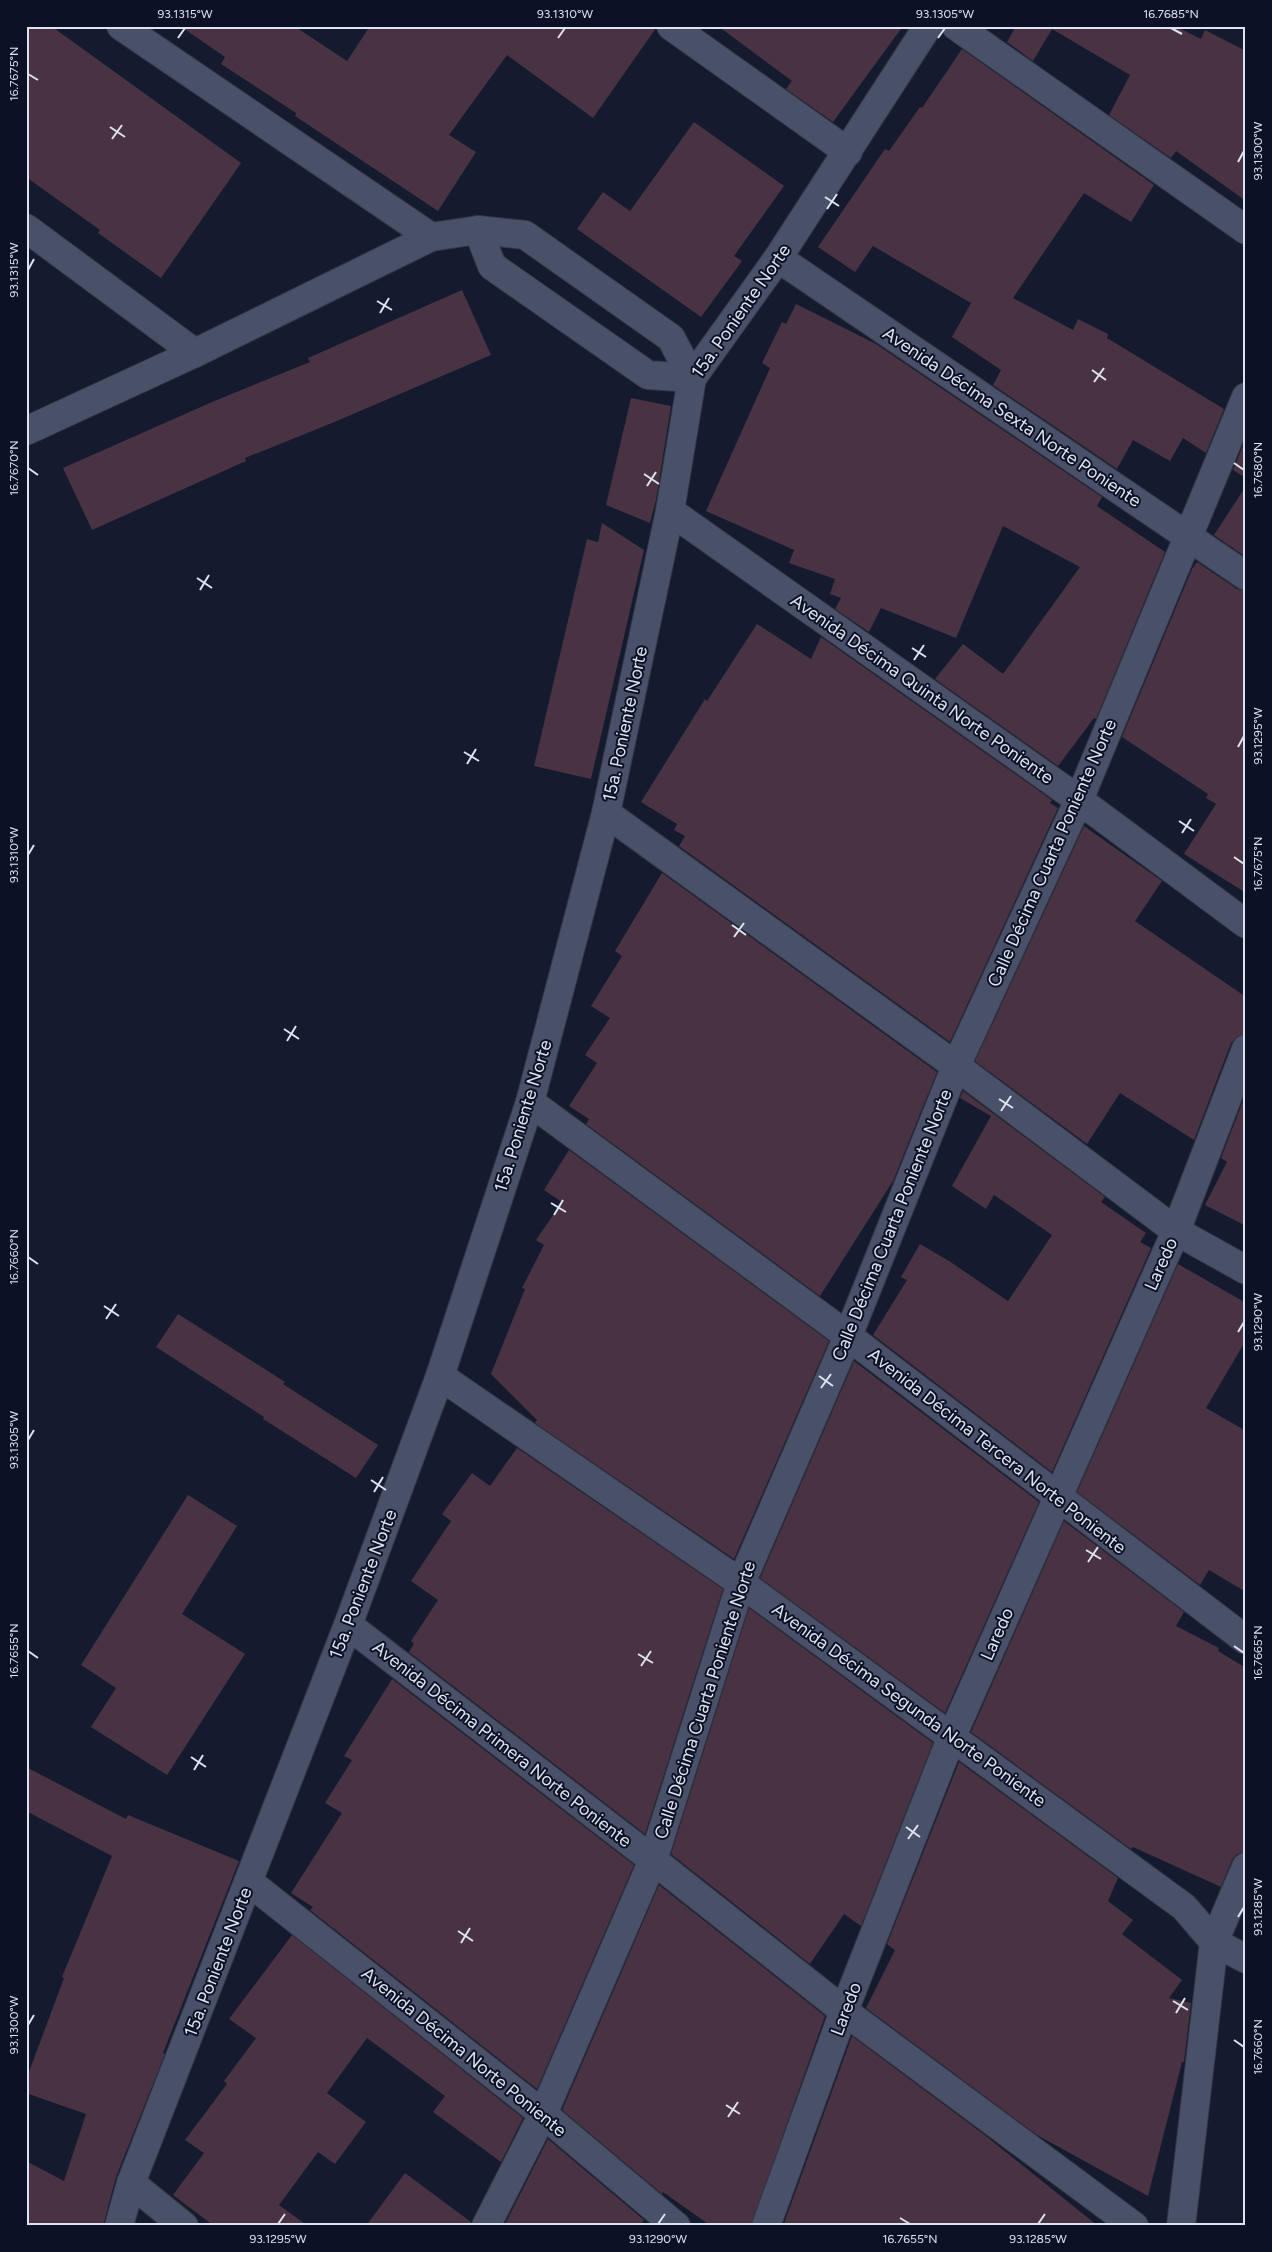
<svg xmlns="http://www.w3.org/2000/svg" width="1272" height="2252" font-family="Figtree,sans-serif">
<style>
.building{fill:#493343}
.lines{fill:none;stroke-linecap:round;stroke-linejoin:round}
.minor-casing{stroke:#323746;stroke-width:30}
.tertiary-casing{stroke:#323746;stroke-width:30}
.minor{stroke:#485168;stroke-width:28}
.tertiary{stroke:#485168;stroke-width:28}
.ticks{fill:none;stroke:#dde3f0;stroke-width:2}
.labels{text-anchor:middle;stroke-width:4;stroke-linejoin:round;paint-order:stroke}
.street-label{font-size:18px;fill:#dde3f0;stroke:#0b1225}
.neatline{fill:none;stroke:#dde3f0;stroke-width:2}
.ticks-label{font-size:12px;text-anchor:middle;fill:#dde3f0}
</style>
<rect width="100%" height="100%" fill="#141b2f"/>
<g class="building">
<path d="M26,26H51L241,163L161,278L98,233L100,230L26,177Z"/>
<path d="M180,26H294L347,61L370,26H656V28L593,118L507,55L449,135L476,152L438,211L295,116L296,113L221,64L225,57Z"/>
<path d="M718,26H903L833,122L786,89L792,81Z"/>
<path d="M1016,26H1175L1201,39L1205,30L1246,51V201L1176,151L1171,158L1109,115L1130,75L1052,29L1033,61L1007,42Z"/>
<path d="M962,49L1154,185L1131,222L1084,193L1013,298L1073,330L1078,319L1108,334L1107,338L1224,409L1206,453L1183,438L1170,461L1133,440L1117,469L993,385L1001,370L952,337L971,303L873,246L855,272L818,247L885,149L889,151L920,107L922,108Z"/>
<path d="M694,122L784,186L734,256L742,261L701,317L577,229L603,192L630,211Z"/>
<path d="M462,290L491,355L332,423L245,458L246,461L92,530L63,468L212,402L310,362L308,358Z"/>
<path d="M796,304L876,344L1102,497L1097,506L1165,552L1096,719L1094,718L1058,766L935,679L963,644L1003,674L1080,567L1003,526L956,638L881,608L869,632L835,609L841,598L830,594L835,579L789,563L794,550L706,511L770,368L762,363L782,322L786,324Z"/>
<path d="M631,398L671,406L656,500L650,523L606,505Z"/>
<path d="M1246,438V478L1233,470Z"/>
<path d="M1246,486V557L1214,535Z"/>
<path d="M602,523L644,550L591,779L534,766L587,539L598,542Z"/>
<path d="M1197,562L1237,589L1246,591V893L1184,854L1216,804L1206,798L1208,794L1122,737L1192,569Z"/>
<path d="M757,624L811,659L821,637L1052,800L1050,803L1058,808L950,1042L679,846L685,836L674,830L677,824L641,802L705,699L707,701Z"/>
<path d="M1084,826L1162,881L1135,921L1246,997V1034L1237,1037L1231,1043L1194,1140L1120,1093L1087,1144L975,1061Z"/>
<path d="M662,873L937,1072L893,1181L820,1296L586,1124L589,1119L569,1106L597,1063L585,1055L610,1018L591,1006L622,956L615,951Z"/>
<path d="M963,1091L1105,1197L1101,1202L1146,1233L1140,1242L1151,1248L1052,1472L873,1335L907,1280L901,1277L920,1244L949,1261L1008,1301L1052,1235L994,1195L986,1209L952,1186L991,1116L960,1098Z"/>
<path d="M1246,1093V1226L1205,1205L1227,1162L1221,1158Z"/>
<path d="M569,1150L829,1341L734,1559L535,1423L537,1420L491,1374L525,1289L522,1288L544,1245L536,1240L562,1202L544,1190Z"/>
<path d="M1178,1264L1246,1303V1340L1206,1408L1246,1431V1592L1209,1570L1200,1585L1077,1492Z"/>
<path d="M178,1314L285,1382L283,1384L378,1445L356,1478L263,1419L264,1417L156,1347Z"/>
<path d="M854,1361L1039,1502L945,1713L760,1578Z"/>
<path d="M517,1448L723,1589L645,1834L409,1652L414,1644L411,1641L438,1600L411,1581L451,1521L442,1514L472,1473L490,1486Z"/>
<path d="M188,1495L237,1526L182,1614L245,1654L167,1775L91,1727L116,1688L81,1665Z"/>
<path d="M1064,1521L1184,1612L1176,1626L1219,1648L1218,1651L1246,1668V1852L1237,1854L1232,1860L1221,1887L1133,1847L1131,1849L971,1732Z"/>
<path d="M749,1608L933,1743L861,1926L844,1914L810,1964L671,1854Z"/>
<path d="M392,1679L634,1865L537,2089L310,1910L313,1907L291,1893L342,1813L325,1803L352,1760L344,1756Z"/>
<path d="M959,1762L1118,1878L1108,1901L1133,1920L1122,1934L1182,1980L1169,1998L1191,2003L1184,2062H1182L1148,2196L1037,2135L866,2008L895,1950L887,1944Z"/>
<path d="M26,1767L126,1819L128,1815L239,1861L163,2053L165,2054L116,2177L103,2226H26V2161L64,2181L86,2114L26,2093V2080L64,1978L62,1977L112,1856L26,1811Z"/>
<path d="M659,1885L825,2016L751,2226H711L663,2192L662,2194L562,2110Z"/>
<path d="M292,1935L523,2118L501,2162L433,2112L445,2096L367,2038L327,2093L366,2122L335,2164L318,2152L279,2205L308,2226H214L173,2195L204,2153L185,2140L227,2084L224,2081L256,2038L229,2019Z"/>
<path d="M852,2036L986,2136L1098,2226H783Z"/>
<path d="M548,2139L644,2220L640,2226H504Z"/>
<path d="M405,2173L471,2222V2226H366Z"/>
</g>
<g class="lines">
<g class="minor-casing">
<g id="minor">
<path d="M121,26L431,237"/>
<path d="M671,26L848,152"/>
<path d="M956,26L1246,230"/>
<path d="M26,228L195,353"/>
<path d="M478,230L492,266L648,375L692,378"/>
<path d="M778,258L1246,576"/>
<path d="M26,431L195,353L431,237L478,230L525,235L671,338L692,378"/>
<path d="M670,511L1079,800L1246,924"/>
<path d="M606,813L956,1066L1176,1231L1246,1270"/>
<path d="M530,1102L848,1336L1246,1640"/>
<path d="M440,1376L741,1583L1184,1907L1214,1942L1246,1959"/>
<path d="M348,1625L653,1860L844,2011L1134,2226"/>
<path d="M249,1882L543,2114L676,2226"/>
<path d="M131,2183L184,2226"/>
<path d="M486,2226L543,2114L653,1860L741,1583L848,1336L956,1066L1079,800L1246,397"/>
<path d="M766,2226L844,2011L952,1736L1176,1231L1246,1049"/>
<path d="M1181,2226L1214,1942L1246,1867"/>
</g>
</g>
<g class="tertiary-casing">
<path id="tertiary" d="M119,2226L131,2183L348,1625L440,1376L530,1102L606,813L670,511L692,378L778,258L928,26"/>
</g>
<use href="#minor" class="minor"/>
<use href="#tertiary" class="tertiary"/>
</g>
<path class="ticks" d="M1171,28L1182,34M178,38L185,28M558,38L565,28M938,38L945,28M28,74L38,80M110,127L125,137M112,139L122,125M1238,162L1244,151M825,197L839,206M827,209L837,194M28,270L34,259M377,301L392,310M380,313L389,298M1092,370L1106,380M1094,382L1104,368M1234,463L1244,470M28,468L38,475M644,474L659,484M647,486L656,472M197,578L212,588M200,590L209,575M912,648L926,657M914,660L924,645M1238,747L1244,736M464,752L479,761M467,764L476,749M1179,821L1194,831M1182,833L1191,819M28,855L34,845M1234,857L1244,864M732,925L746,935M734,937L744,923M284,1029L299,1039M287,1041L296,1026M999,1099L1013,1108M1001,1111L1011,1096M551,1203L566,1212M554,1215L563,1200M28,1257L38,1264M104,1306L119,1316M106,1319L116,1304M1238,1332L1244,1322M819,1376L833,1386M821,1388L831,1374M28,1440L34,1430M371,1480L386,1490M374,1492L383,1477M1086,1550L1101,1559M1088,1562L1098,1547M1234,1646L1244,1653M28,1651L38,1658M638,1654L653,1663M641,1666L651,1651M191,1757L206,1767M194,1770L203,1755M906,1827L920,1837M908,1839L918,1825M1238,1917L1244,1907M458,1931L473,1941M461,1943L470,1928M1173,2001L1188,2010M1176,2013L1185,1998M28,2025L34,2015M1234,2040L1244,2047M726,2105L740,2114M728,2117L738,2102M900,2218L910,2224M278,2224L285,2214M658,2224L665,2214M1038,2224L1045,2214"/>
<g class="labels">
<g class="street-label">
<text transform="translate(741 311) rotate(-55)" y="6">15a. Poniente Norte</text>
<text transform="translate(1012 417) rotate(34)" y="6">Avenida Décima Sexta Norte Poniente</text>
<text transform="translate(922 689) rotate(35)" y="6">Avenida Décima Quinta Norte Poniente</text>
<text transform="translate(625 724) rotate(-78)" y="6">15a. Poniente Norte</text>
<text transform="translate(1052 853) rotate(-66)" y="6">Calle Décima Cuarta Poniente Norte</text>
<text transform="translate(523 1116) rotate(-73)" y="6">15a. Poniente Norte</text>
<text transform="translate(892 1225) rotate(-68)" y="6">Calle Décima Cuarta Poniente Norte</text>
<text transform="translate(1161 1264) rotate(-66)" y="6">Laredo</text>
<text transform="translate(997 1451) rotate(38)" y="6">Avenida Décima Tercera Norte Poniente</text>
<text transform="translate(363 1584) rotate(-69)" y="6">15a. Poniente Norte</text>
<text transform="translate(997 1634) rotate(-66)" y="6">Laredo</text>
<text transform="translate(705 1700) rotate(-72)" y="6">Calle Décima Cuarta Poniente Norte</text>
<text transform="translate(909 1705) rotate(36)" y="6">Avenida Décima Segunda Norte Poniente</text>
<text transform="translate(502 1744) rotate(38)" y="6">Avenida Décima Primera Norte Poniente</text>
<text transform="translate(218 1962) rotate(-69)" y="6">15a. Poniente Norte</text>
<text transform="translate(846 2009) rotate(-69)" y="6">Laredo</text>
<text transform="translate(464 2052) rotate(39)" y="6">Avenida Décima Norte Poniente</text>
</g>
</g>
<rect width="1272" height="2252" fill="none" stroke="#0b1225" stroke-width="55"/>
<rect x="28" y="28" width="1216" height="2196" class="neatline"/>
<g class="ticks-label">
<text x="185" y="18">93.1315°W</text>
<text x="565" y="18">93.1310°W</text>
<text x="945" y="18">93.1305°W</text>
<text x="1171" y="18">16.7685°N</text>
<text transform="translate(14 74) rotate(-90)" y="4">16.7675°N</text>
<text transform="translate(1258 151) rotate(-90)" y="4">93.1300°W</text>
<text transform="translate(14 270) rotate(-90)" y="4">93.1315°W</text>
<text transform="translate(14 468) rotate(-90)" y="4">16.7670°N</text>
<text transform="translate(1258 470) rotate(-90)" y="4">16.7680°N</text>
<text transform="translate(1258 736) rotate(-90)" y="4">93.1295°W</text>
<text transform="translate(14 855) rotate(-90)" y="4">93.1310°W</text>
<text transform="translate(1258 864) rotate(-90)" y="4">16.7675°N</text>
<text transform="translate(14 1257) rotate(-90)" y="4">16.7660°N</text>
<text transform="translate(1258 1322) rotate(-90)" y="4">93.1290°W</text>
<text transform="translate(14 1440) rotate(-90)" y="4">93.1305°W</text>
<text transform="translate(14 1651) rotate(-90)" y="4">16.7655°N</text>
<text transform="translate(1258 1653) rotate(-90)" y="4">16.7665°N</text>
<text transform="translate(1258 1907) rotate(-90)" y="4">93.1285°W</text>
<text transform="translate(14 2025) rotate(-90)" y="4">93.1300°W</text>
<text transform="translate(1258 2047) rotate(-90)" y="4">16.7660°N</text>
<text x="278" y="2243">93.1295°W</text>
<text x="658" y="2243">93.1290°W</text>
<text x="910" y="2243">16.7655°N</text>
<text x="1038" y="2243">93.1285°W</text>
</g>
</svg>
